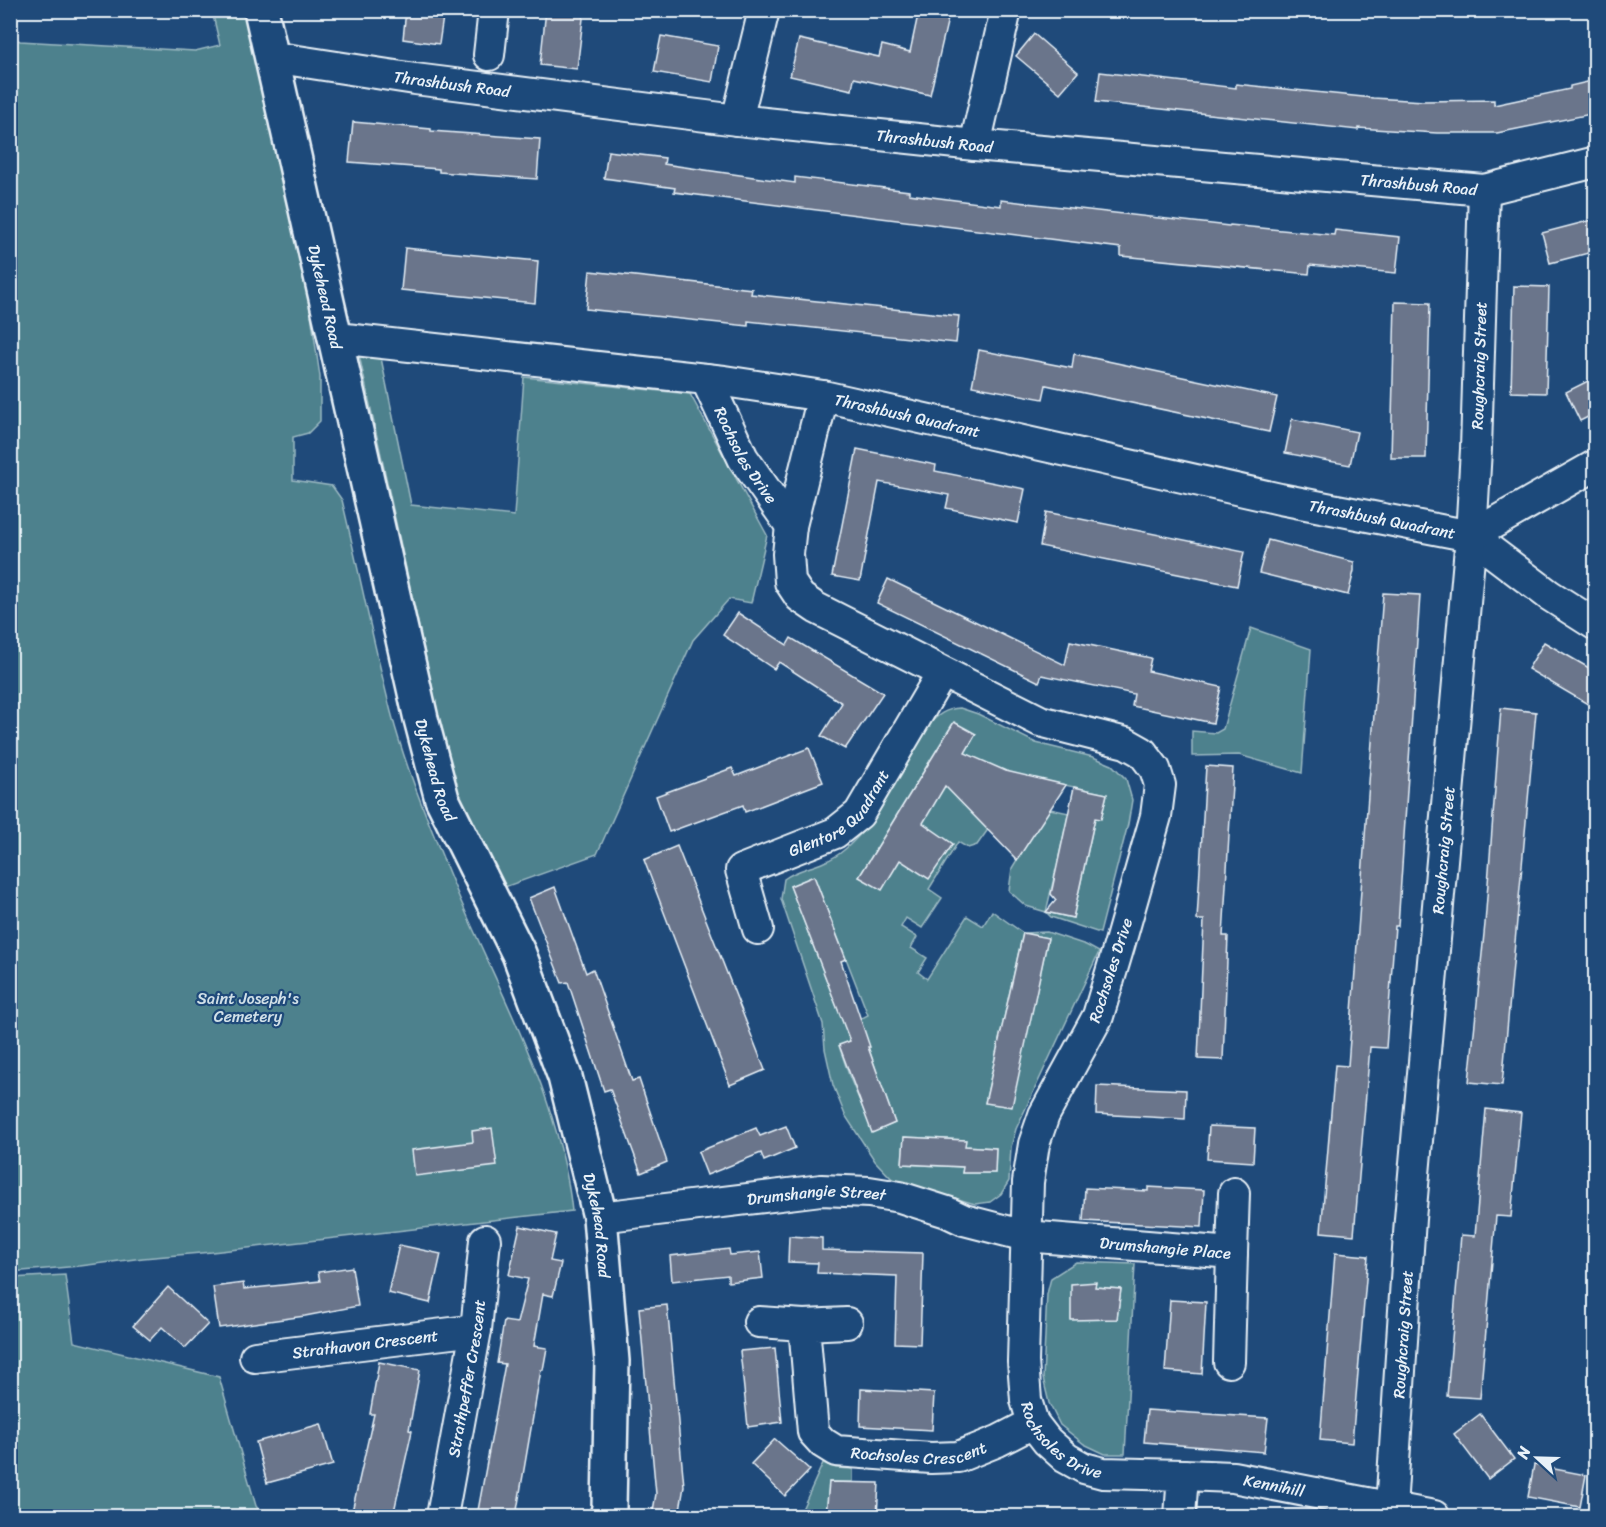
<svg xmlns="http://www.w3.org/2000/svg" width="1606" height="1527" font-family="Sriracha,sans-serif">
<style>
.green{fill:#4e818d;stroke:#9bb9c2;stroke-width:1.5;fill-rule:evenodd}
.building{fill:#6b748b;stroke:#e8f1f8;stroke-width:1.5}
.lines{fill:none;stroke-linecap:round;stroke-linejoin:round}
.street-casing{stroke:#e8f1f8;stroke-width:34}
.secondary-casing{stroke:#e8f1f8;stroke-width:38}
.street{stroke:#1f4a7a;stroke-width:30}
.secondary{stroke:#1f4a7a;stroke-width:33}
.labels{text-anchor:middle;stroke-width:4.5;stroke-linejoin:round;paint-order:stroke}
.street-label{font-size:16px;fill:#e8f1f8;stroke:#1f4a7a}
.park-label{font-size:16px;fill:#d1e0e8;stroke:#1f4a7a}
</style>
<rect width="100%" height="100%" fill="#1f4a7a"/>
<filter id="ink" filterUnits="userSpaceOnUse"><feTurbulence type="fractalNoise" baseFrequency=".0167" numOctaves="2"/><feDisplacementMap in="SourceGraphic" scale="12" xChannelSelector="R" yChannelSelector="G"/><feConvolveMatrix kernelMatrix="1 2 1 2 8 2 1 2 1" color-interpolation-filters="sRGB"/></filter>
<g filter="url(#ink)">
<g class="green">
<path d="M212,11H245L308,293L320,377V421L308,433L293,437V480L332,486L342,500C359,571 373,642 391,712C404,762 424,811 443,858C488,975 559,1085 572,1211L212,1252L143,1258L80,1266L11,1272L10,36L20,41L195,51L220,45Z"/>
<path d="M380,353L411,505L514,516L524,377L690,394L767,535L751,603L729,599L693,640L597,854L499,889L454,786L359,355Z"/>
<path d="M1251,628L1311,649L1302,773L1239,755L1192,756V731L1216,733L1223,729Z"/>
<path d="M960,708L978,714L1036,743L1093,757L1112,765L1126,779L1132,800L1128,824L1100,933L1051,917L1046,912L1026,906L1009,891L1012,868L1023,850L989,828L977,845L968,848L958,842L929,889L942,898L922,928L906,918L901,927L917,937L911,948L927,958L918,972L927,979L967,916L983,926L992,911L1023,933L1047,932L1086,945L1099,952L1016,1129L1011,1147L1009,1181L1001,1194L990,1202L975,1204L893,1180L875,1161L845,1115L833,1085L825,1049L823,1024L781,899L784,879C796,870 811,868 824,862C841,856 854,841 866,828L928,725C938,715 945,709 960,708ZM953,723L975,734L882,889L859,877ZM1000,771L1107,794L1101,818H1095L1073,918L1046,912L1069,813L1022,803ZM814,876L868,1015L845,1027L790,886ZM1023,933L1048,938L1011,1107L985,1103ZM864,1035L895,1123L873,1132L850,1078L839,1046ZM904,1137L965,1140V1146L996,1148L995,1173H962L963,1167L902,1164Z"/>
<path d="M1076,1262L1135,1264L1125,1454H1105L1084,1444L1060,1425L1049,1403L1043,1378L1047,1294L1051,1278ZM1096,1283L1095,1287L1121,1289L1117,1319H1071L1072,1284Z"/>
<path d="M65,1275L74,1342L219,1377L256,1506L263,1516H11V1278Z"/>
<path d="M823,1463L836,1468L853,1469V1482H829L826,1516H829H799Z"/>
</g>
<g class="building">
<path d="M406,10H444L439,44L403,39Z"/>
<path d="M546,10H584L577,69L540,65Z"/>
<path d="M919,10H950L930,95L854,78L852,90L790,76L799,39L879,57L882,45L910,52Z"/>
<path d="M1034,34L1078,72L1060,93L1016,56Z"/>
<path d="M661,36L718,46L712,82L654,72Z"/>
<path d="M1100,72L1236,88V84L1373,98L1424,101L1494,100V105L1570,89V86L1596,80V113L1497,133H1437L1358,128V130L1096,102Z"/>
<path d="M353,122L431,129V131L540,139L537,179L439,172V169L349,162Z"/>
<path d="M608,151L665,158L664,164L795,183V177L909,191V194L1001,206V200L1229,226L1230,225L1334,235L1335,230L1400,237L1396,273L1310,265L1309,274L1121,256V248L674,192L675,188L604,178Z"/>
<path d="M1596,219V251L1550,263L1542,233Z"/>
<path d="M405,248L538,261L535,303L401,290Z"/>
<path d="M590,271L752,289L751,294L959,316L956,343L748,321V326L586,309Z"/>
<path d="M1514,286L1549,287L1546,393L1511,392Z"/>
<path d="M1395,302L1430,303L1426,458H1391Z"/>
<path d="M979,350L1072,368L1074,354L1277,397L1269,432L1046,385L1043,399L972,386Z"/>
<path d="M1596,377V413L1580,421L1566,392Z"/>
<path d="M1292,419L1357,432L1350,465L1285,453Z"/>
<path d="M857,449L936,465L935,471L1025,489L1018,523L946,508L949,495L879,482L860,581L832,576Z"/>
<path d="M1046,512L1244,552L1237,586L1040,546Z"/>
<path d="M1268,540L1354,562V571L1348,595L1259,573Z"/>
<path d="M888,579L1065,665L1070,641L1151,658L1148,671L1221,687L1213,723L1132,706L1134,694L1042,675L1039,682L877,603Z"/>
<path d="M1383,593L1420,595L1398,926H1395L1386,1048L1370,1047L1354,1235L1321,1232L1335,1065L1348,1066Z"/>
<path d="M738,613L787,645L791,638L883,693L845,749L821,736L842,703L779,662L774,669L723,635Z"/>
<path d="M1544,642L1596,672V709L1528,669Z"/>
<path d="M1501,708L1536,712L1502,1085L1469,1082L1485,924Z"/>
<path d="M954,722L976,734L965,753L1006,771L1066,785L1017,860L945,786L923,823L953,844L929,879L900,860L882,890L859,877Z"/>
<path d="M809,748L823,782L745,812L743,805L669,832L656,796L732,768L736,776Z"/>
<path d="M1206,766L1233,768L1223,936H1228L1223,1060L1198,1059L1204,920H1197Z"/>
<path d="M1074,787L1107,794L1101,819L1095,818L1073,918L1046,912L1056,900L1051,894Z"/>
<path d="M677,846L765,1070L730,1085L644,860Z"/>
<path d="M814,876L846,959L841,961L870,1047H868L895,1123L872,1133L839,1045L850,1041L790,886Z"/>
<path d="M555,887L586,973L593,969L632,1081L639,1079L667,1162L641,1173L610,1089L604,1091L568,982L562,983L529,898Z"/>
<path d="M1023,933L1048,938L1012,1107L985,1103Z"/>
<path d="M1097,1086L1186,1090L1185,1119L1096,1114Z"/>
<path d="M1486,1109L1521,1113L1511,1217L1496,1216L1480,1398L1447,1396L1461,1235L1475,1236Z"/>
<path d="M786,1126L795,1148L764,1161L761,1153L707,1175L698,1152L756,1128L760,1136Z"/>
<path d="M1209,1126L1255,1128L1253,1162L1207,1159Z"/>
<path d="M492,1128L497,1166L415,1176L412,1150L473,1142L472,1131Z"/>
<path d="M904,1137L966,1140L965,1146L996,1148L995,1173H962L963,1167L902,1164Z"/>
<path d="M1148,1187L1204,1190L1202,1227L1083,1221L1085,1188L1148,1191Z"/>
<path d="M520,1226L556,1234L550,1261L561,1263L553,1296L543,1294L534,1346L547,1348L543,1370H541L516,1516H477L505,1364L497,1363L504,1321L517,1323L528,1279L509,1275Z"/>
<path d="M789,1236L822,1238V1250L923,1253L920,1344L895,1343L897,1276L817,1273L818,1263L788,1262Z"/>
<path d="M399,1245L441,1254L430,1303L388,1293Z"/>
<path d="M729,1249L730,1255L760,1252L763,1278L728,1282V1275L672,1281L670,1256Z"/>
<path d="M1335,1253L1368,1256L1352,1443L1320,1440Z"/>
<path d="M352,1267L358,1306L305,1316L219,1328L213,1287L243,1283L244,1289L320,1281L318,1272Z"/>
<path d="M1096,1282L1095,1287L1121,1289L1117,1319L1071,1320V1284Z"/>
<path d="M168,1287L208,1324L185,1348L162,1327L150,1340L133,1326Z"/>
<path d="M1170,1300L1206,1302L1202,1374L1165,1371Z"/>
<path d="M667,1305L684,1486L679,1516H652L656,1494L639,1308Z"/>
<path d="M775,1348L782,1422L748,1427L740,1351Z"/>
<path d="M379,1362L420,1370L409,1430L412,1431L393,1516H351L374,1414H370Z"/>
<path d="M861,1389L934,1393L932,1430L860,1426Z"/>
<path d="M1147,1410L1268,1418L1264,1452L1144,1442Z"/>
<path d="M1480,1414L1514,1459L1488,1479L1454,1434Z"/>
<path d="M321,1424L333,1465L267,1483L256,1442Z"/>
<path d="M775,1439L810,1470L785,1496L751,1464Z"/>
<path d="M1534,1465L1586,1475L1580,1507L1528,1497Z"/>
<path d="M829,1482L879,1483L877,1516H826Z"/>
</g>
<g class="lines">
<g class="street-casing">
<g id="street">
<path d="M489,55L494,10"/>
<path id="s1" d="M272,57L415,79L737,120L975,145L1484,190L1596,162"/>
<path d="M737,120L764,10"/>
<path d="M975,145L1006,10"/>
<path id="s2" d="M337,338L724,381L823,396L1280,499L1471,536L1549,595L1596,625"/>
<path id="s3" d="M706,379L743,458L791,526"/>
<path id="s4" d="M823,396L791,526L788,554L790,582L800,597L816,608L1040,721L1126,743L1142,752L1155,769L1160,785L1156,816L1119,946L1098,1016L1044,1115L1034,1144L1028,1182L1023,1362L1026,1400L1033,1423L1047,1441L1066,1458L1084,1468L1103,1473L1183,1475L1180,1516"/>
<path d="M1471,536L1596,465"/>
<path id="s5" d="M758,929L741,870L835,833L859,814L942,673"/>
<path id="s6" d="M600,1217L821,1190L869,1192L900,1197L947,1212L964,1220L1026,1236L1232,1253L1229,1362"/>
<path d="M1232,1253L1234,1193"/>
<path d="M759,1322L804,1325"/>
<path id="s7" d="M847,1323L804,1325L813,1432L823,1443L836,1451L931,1458L958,1457L998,1441L1033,1423"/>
<path id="s8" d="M255,1357L476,1330"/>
<path id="s9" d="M1183,1475L1233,1477L1434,1516"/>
<path id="s10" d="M1391,1508L1410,1219L1471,536L1476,449L1484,190"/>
<path id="s11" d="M442,1516L476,1330L485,1240"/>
</g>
</g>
<g class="secondary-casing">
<g id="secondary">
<path id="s12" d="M261,10L421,719L442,799L519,954L565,1077L600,1217L612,1361L609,1508L607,1516"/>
</g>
</g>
<use href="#street" class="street"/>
<use href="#secondary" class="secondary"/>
</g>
</g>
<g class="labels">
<g class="street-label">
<text dy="6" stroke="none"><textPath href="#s1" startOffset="182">Thrashbush Road</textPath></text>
<text dy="6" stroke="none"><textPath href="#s1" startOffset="668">Thrashbush Road</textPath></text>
<text dy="6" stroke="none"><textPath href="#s1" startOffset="1154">Thrashbush Road</textPath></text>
<text dy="6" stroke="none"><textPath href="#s12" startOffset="294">Dykehead Road</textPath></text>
<text dy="6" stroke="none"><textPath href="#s10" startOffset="1146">Roughcraig Street</textPath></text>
<text dy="6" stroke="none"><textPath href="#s2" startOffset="576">Thrashbush Quadrant</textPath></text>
<text dy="6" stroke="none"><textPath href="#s3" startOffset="86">Rochsoles Drive</textPath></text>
<text dy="6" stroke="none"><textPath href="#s2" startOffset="1062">Thrashbush Quadrant</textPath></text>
<text dy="6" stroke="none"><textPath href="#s12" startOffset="780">Dykehead Road</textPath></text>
<text dy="6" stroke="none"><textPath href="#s5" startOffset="178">Glentore Quadrant</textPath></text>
<text dy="6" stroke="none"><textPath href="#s10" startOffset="660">Roughcraig Street</textPath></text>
<text transform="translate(1110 970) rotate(-72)" y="6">Rochsoles Drive</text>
<text dy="6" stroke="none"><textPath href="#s6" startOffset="218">Drumshangie Street</textPath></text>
<text dy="6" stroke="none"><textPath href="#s12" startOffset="1266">Dykehead Road</textPath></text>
<text dy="6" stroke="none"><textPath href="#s6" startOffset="574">Drumshangie Place</textPath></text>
<text dy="6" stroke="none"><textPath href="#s10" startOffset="174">Roughcraig Street</textPath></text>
<text dy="6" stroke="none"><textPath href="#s8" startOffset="111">Strathavon Crescent</textPath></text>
<text dy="6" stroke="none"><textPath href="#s11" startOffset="140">Strathpeffer Crescent</textPath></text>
<text dy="6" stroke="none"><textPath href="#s4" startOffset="1320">Rochsoles Drive</textPath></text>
<text dy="6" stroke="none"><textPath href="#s7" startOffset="264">Rochsoles Crescent</textPath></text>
<text dy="6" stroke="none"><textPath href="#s9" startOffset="92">Kennihill</textPath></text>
</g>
<g class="park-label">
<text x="248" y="1004">Saint Joseph's<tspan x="248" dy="18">Cemetery</tspan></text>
</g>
</g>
<rect width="1606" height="1527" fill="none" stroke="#1f4a7a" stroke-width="36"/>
<rect x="18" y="18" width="1570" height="1491" fill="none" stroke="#e8f1f8" stroke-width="2" filter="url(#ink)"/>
<g transform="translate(1537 1458) rotate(292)" stroke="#1f4a7a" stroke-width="4.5" paint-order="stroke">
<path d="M0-4.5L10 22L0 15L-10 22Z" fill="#e8f1f8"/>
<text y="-9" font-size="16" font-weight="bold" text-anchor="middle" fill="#e8f1f8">N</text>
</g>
</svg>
